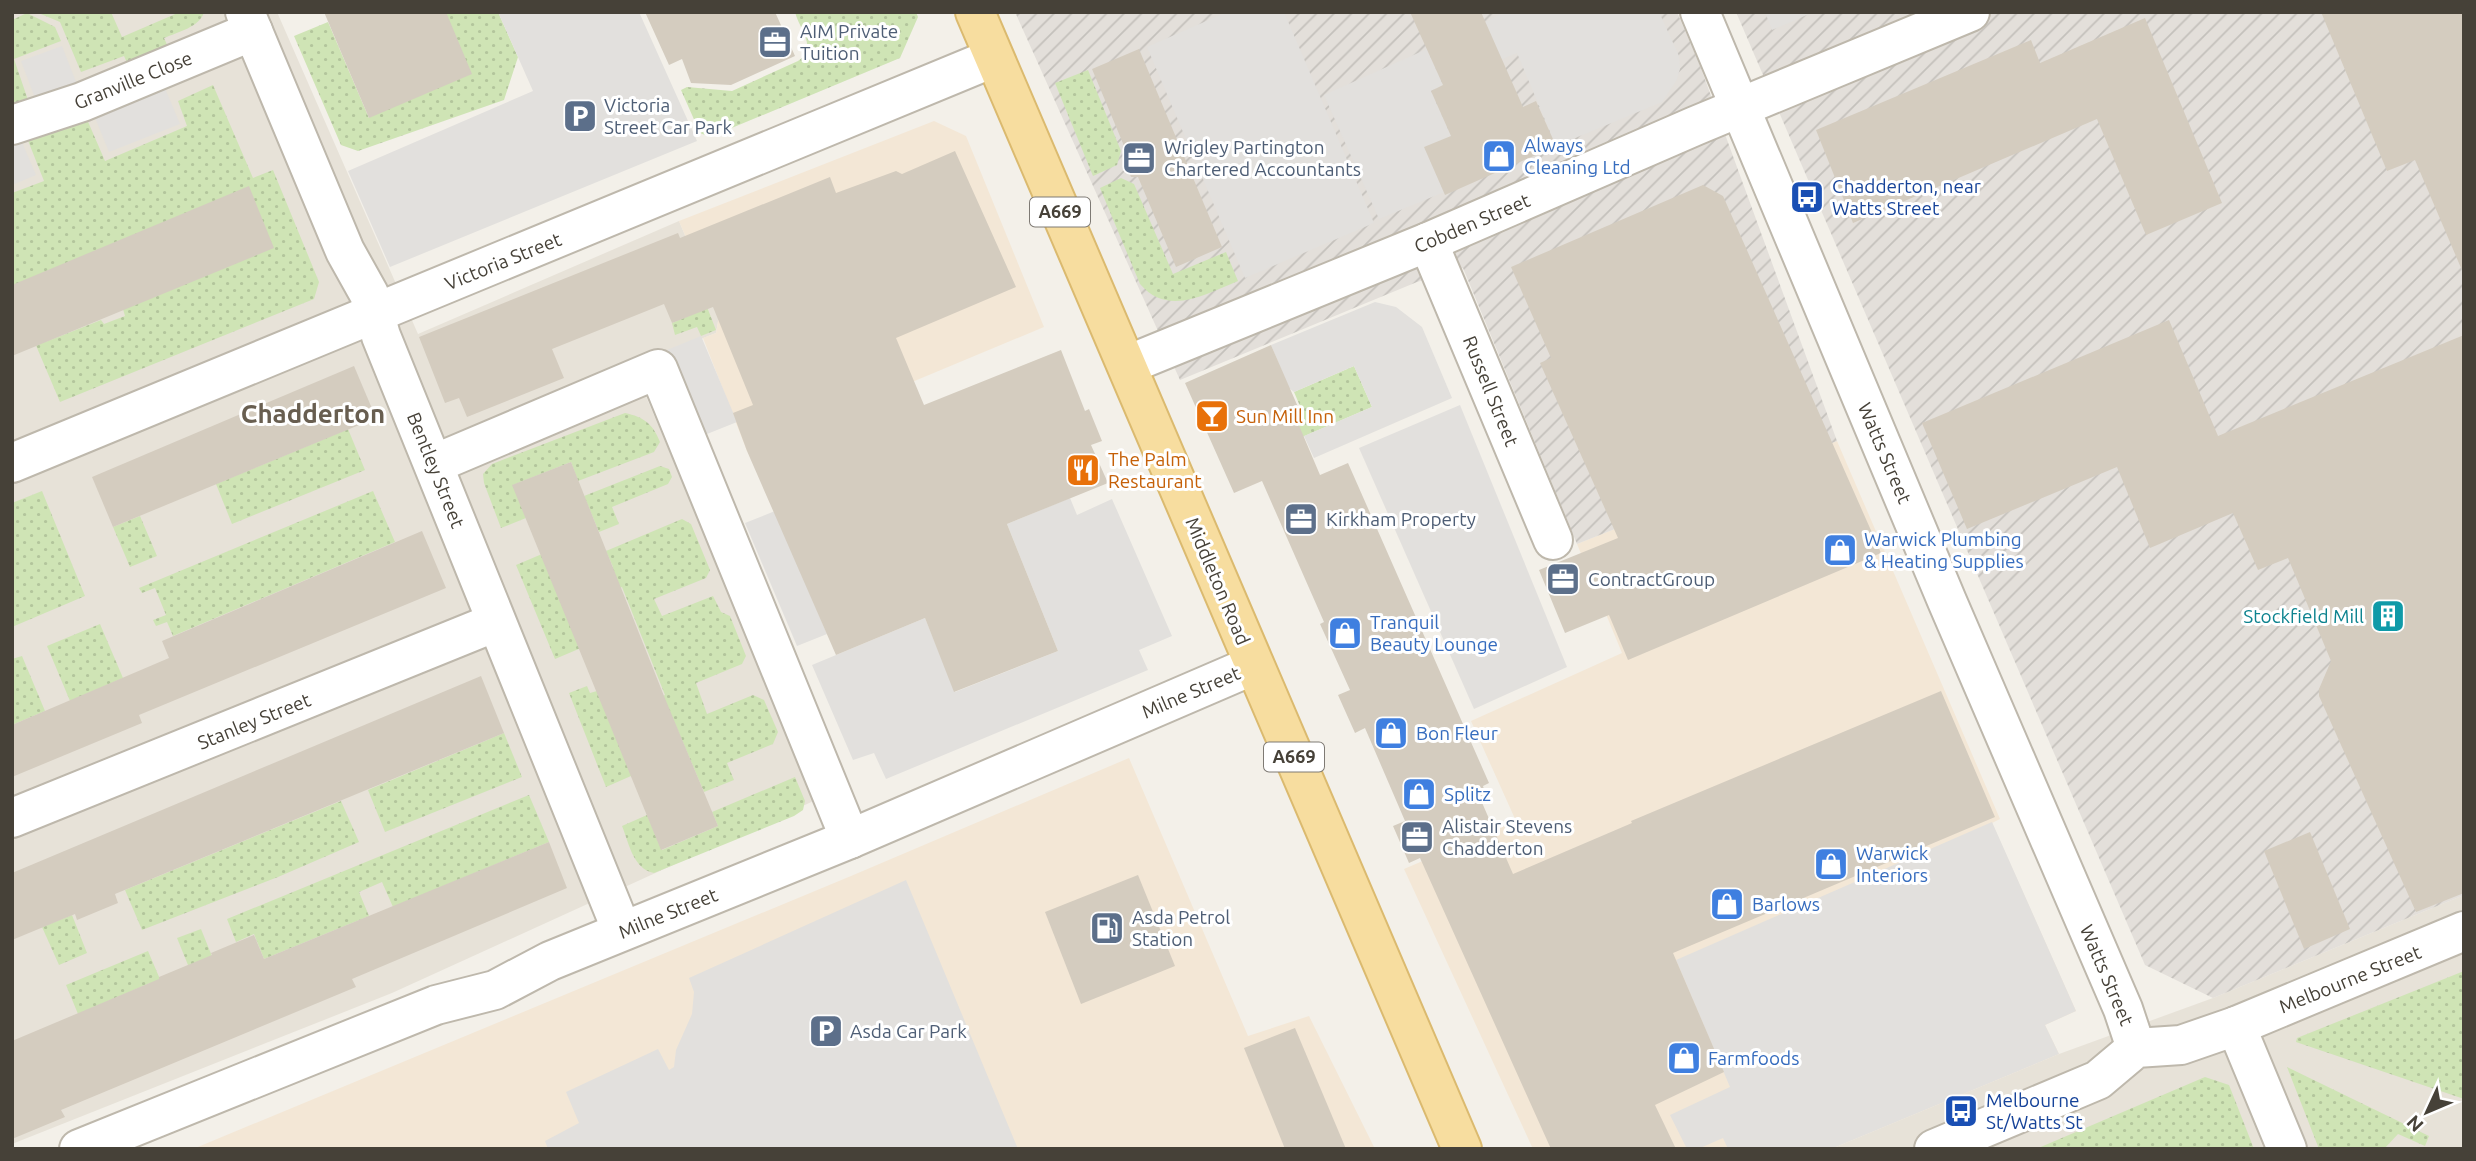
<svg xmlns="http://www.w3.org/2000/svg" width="2476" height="1161" font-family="Ubuntu,sans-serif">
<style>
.residential{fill:#e7e2d8}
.commercial{fill:#f3e7d6}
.industrial{fill:url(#industrial-furrows)}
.green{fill:url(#green-dots);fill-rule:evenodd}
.parking{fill:#e2e0dd}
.building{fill:#d4ccbf}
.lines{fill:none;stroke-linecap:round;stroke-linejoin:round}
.minor-casing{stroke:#beb8ac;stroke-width:42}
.tertiary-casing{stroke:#beb8ac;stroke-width:42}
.primary-casing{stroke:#dbba6f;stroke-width:42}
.minor{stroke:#fff;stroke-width:38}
.tertiary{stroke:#fff;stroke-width:38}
.primary{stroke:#f7dd9f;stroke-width:38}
.labels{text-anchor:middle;stroke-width:6;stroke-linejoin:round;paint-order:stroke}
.shield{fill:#fff;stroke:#7e7a74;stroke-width:2}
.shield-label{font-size:18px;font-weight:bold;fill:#464138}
.service-label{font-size:19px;fill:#4e5e75;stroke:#fff;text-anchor:start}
.street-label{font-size:19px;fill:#464138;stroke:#fff}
.shop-label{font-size:19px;fill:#366cbe;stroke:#fff;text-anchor:start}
.transit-label{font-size:19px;fill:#164399;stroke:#fff;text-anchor:start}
.food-label{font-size:19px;fill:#c56008;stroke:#fff;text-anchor:start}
.culture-label{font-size:19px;fill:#0d838f;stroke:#fff;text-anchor:end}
.district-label{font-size:26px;font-weight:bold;fill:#685e50;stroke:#fff}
</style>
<defs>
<pattern id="industrial-furrows" width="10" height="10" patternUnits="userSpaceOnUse" patternTransform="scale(1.75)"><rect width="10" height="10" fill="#e3dfda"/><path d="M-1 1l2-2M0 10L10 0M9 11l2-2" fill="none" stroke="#c4c1bc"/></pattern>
<pattern id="green-dots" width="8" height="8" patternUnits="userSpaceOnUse" patternTransform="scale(1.75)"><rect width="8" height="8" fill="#cfe4b5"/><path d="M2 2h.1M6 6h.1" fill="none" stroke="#b3c59c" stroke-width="1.8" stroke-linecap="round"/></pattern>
</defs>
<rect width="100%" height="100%" fill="#f3f0e9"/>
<g class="residential">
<path d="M12,12H277L418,334L679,221L719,316L716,333L633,366L818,799L392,993L12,1144Z"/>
<path d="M2464,895V1149H1831L2059,1054L2213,998Z"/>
</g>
<g class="commercial">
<path d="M934,121L966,136L1044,327L747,451L703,338L716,333L719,316L679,221Z"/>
<path d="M1837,441L2000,819L1992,823L2076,1011L2045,1025L2059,1054L1831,1149H1533L1404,869L1516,821L1471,721L1622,653L1577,544Z"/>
<path d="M1129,758L1248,1036L1309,1016L1375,1149H193L851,876Z"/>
</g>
<g class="industrial">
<path d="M1015,12H1677L1699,63L1837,441L1577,544L1463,268L1417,282L1180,380Z"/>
<path d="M1736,12H2464V895L2213,998L2145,965Z"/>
</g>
<g class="green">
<path d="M36,12H111L122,37L180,12H204C200,27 178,32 164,38L169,49L128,65L124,56L81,72L60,22Z"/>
<path d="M446,12H498L518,57L504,100L358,151L341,145L294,36L328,22L369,118Z"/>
<path d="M795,12H916L918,17L900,58L710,137L700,133L681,90L687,87L732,91L798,61C818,47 800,31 795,12Z"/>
<path d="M27,13L55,27L61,41L14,59L29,103L12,108V20Z"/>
<path d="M1088,70L1121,151L1117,165L1093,176L1055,83Z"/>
<path d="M213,85L253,178L273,170L319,282L314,299L60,402L12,289V193L44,181L27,138L86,117L105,161L187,126L178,101ZM123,309L125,316L104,324L101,320L43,343Z"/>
<path d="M1121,178L1134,184L1173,274L1226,252L1238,281C1206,294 1168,317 1140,284L1100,188Z"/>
<path d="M700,289L716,330L701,336L697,327L675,335L672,323L691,315Z"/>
<path d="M1354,366L1372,407L1279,447L1284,413L1300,406L1294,392Z"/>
<path d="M625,413C644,417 653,424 660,442L654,452L578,481L571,462L513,485L526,518L501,528L484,483L483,474L492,464Z"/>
<path d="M348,429L365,470L232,524L216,484Z"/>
<path d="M660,466L669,469L672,477L668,484L612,507L619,524L599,532L584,496Z"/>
<path d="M42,491L85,596L12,627V503Z"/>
<path d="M373,491L395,542L173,636L167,622L156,626L153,620L166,615L155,588L142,593L139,588Z"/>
<path d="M140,516L157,556L130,567L113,527Z"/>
<path d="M682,519L691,524L710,570L706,578L654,599L662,616L713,596L721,612L730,616L746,656L742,664L696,683L707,714L753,695L764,700L778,732L773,744L727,763L734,780L704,792L673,719L631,776L606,787L569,693L587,686L590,693L597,691L608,718L665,695L622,587L565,610L581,648L555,659L516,565L542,554L613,567L606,551Z"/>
<path d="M100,624L123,678L70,701L47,646Z"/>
<path d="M22,656L45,711L12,725V659Z"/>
<path d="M504,733L522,777L385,832L368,790Z"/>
<path d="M795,777L805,801L803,810L794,816L654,873C633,869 629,843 622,826L647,815L662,850L718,826L712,812Z"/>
<path d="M529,795L549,842L393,907L382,882L359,892L369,916L264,959L254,934L236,942L227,919Z"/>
<path d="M341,801L359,842L278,877L142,930L125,890Z"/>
<path d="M72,915L87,953L59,965L42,927Z"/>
<path d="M201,929L220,976L190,970L177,938Z"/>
<path d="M148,951L168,998L150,983L78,1014L66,985Z"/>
<path d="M2464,971V1099L2296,1042L2297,1038Z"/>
<path d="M2287,1067L2429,1136L2425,1146L2398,1134L2384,1149H2319Z"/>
<path d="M2205,1077L2229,1085L2254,1149H2036Z"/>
</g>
<g class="parking">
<path d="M498,12H639L697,141L390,267L348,171L533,91Z"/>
<path d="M1227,12H1284L1374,223L1245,278L1147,47Z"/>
<path d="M1505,12H1659L1679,56L1680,69L1676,81L1662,102L1556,146L1517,53L1488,65L1472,29Z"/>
<path d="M1765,12H1809V14L1772,30Z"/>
<path d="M62,46L78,87L37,103L21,61Z"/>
<path d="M1427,49L1443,85L1431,91L1451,136L1425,148L1444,192L1379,219L1324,95Z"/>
<path d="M164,86L180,124L109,152L94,115Z"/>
<path d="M21,140L36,175L12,185V143Z"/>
<path d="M1375,302L1396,307L1422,327L1452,398L1314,458L1304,436L1372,407L1354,366L1294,392L1289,388L1271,345Z"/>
<path d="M701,336L737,422L702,436L667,350Z"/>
<path d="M1460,405L1567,667L1474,709L1359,448Z"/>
<path d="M1070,498L1077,515L1112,499L1172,636L1139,650L1148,670L886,779L874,753L853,760L812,665L925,618L955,692L1058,651L1007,524Z"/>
<path d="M775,511L827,634L797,646L745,523Z"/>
<path d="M1992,822L2076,1011L2045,1025L2059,1054L1831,1149H1728L1723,1138L1698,1149H1687L1670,1115L1730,1087L1676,960Z"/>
<path d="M906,880L1018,1149H548L545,1141L579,1123L566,1092L658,1049L669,1070L674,1067L676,1050L692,1014L694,992L689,978Z"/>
</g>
<g class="building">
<path d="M324,12H446L472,74L369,118Z"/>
<path d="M645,12H775L795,56L731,85L691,83L682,59L669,65Z"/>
<path d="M1410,12H1481L1523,107L1536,101L1556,146L1445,195L1424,147L1451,136L1431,91L1443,85Z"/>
<path d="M2321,12H2464V275L2415,160L2387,171Z"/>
<path d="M2145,18L2222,203L2146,235L2097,119L1853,223L1816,130L2031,40L2040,63Z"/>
<path d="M1139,49L1222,247L1176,267L1138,177H1131L1123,158L1127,153L1092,69Z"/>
<path d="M955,151L1016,287L896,338L924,405L1061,350L1085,411L1089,409L1102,441L1091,445L1108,483L1007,524L1058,651L954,692L925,618L836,655L747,451L733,413L753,405L713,307L672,323L664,304L552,349L564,378L467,417L459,398L445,403L419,337L678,233L680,238L830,177L836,193L896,171L902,174Z"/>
<path d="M1703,185L1723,196L1881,553L1628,660L1609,615L1565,633L1539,570L1618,538L1540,363L1551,358L1511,267Z"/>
<path d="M249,186L274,248L12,356V285Z"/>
<path d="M2169,320L2218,436L2464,335V893L2416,912L2319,696V689L2331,661L2288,558L2258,570L2233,513L2150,548L2117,467L1967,529L1922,423Z"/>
<path d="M1271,345L1298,407L1292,409L1320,475L1348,463L1489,783L1483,786L1486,796L1480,798L1513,874L1632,823L1631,821L1941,691L1995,817L1673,953L1724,1072L1655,1105L1676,1149H1551L1420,858L1409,863L1393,826L1405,821L1365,728L1355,733L1338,695L1350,690L1320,624L1324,622L1262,481L1234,493L1185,383Z"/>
<path d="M354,366L376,418L113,527L92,477Z"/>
<path d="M571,462L664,696L718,826L661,850L512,485Z"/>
<path d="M422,531L446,588L139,715L142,723L12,777V725L169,658L162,641Z"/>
<path d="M481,676L504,733L115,894L118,903L101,910L77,920L75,914L12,940V873Z"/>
<path d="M2310,832L2350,929L2304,949L2264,851Z"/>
<path d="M549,842L567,888L352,979L356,987L61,1110L65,1117L12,1139V1041L159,979V977L212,955L211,953L254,935L264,959Z"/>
<path d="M1138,875L1175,966L1081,1004L1045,912Z"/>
<path d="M1295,1028L1346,1149H1285L1244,1048Z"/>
</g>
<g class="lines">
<g class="minor-casing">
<g id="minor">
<path d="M245,12L345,251L369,294L381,336L622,931"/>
<path d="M1700,12L1947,601L2123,1009L2136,1048"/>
<path d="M12,125L82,102L253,31"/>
<path d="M1428,242L1553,540"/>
<path d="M1127,365L1428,242L1695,126L1970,12"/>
<path d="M434,464L658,369L850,839"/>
<path d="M12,818L496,622"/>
<path d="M2236,1026L2287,1149"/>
<path d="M79,1149L436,1005L495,990L550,961L850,839L1254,665"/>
<path d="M1934,1149L2098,1080L2136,1048L2181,1045L2236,1026L2464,931"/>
</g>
</g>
<g class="tertiary-casing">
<path id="tertiary" d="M12,463L993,58"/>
</g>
<g class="primary-casing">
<path id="primary" d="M975,12L1462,1149"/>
</g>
<use href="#minor" class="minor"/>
<use href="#tertiary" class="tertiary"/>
<use href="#primary" class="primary"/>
</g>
<defs>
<g id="office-square" transform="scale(1.75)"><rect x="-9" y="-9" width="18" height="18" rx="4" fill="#5c6f8a" stroke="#fff"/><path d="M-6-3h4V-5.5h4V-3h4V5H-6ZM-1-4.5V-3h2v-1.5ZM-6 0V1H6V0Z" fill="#fff"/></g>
<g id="parking-square" transform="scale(1.75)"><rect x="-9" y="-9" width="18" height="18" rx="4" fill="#5c6f8a" stroke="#fff"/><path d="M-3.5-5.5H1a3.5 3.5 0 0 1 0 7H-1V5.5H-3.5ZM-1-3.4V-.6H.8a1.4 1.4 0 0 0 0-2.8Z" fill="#fff"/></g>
<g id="shop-square" transform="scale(1.75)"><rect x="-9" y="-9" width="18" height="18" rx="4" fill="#3f7fe0" stroke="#fff"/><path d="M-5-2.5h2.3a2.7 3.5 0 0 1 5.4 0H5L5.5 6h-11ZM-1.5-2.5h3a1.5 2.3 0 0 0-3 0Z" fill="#fff"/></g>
<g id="bus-square" transform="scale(1.75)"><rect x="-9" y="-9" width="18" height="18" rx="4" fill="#1a4fb4" stroke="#fff"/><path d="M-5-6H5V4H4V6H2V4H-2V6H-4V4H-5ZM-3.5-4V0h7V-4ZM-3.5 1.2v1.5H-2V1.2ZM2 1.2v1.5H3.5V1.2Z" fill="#fff"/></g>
<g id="bar-square" transform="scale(1.75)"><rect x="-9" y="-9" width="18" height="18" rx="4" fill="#e8710a" stroke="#fff"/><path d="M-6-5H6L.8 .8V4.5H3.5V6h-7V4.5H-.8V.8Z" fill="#fff"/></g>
<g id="restaurant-square" transform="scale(1.75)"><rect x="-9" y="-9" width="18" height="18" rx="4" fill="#e8710a" stroke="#fff"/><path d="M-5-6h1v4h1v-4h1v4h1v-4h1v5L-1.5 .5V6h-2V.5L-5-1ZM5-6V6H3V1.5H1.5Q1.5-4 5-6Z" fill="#fff"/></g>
<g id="building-square" transform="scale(1.75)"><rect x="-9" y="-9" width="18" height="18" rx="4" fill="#0f9aa8" stroke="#fff"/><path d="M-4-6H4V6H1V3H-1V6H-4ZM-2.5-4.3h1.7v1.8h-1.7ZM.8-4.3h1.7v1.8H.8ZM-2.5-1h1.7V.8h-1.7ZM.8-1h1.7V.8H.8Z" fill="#fff"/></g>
<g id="fuel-square" transform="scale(1.75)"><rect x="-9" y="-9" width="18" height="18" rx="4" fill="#5c6f8a" stroke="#fff"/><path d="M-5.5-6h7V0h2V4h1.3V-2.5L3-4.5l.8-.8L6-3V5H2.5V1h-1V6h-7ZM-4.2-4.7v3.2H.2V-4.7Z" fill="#fff"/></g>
</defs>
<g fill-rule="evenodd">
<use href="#office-square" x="775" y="42"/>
<use href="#parking-square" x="580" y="116"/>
<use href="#shop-square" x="1499" y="156"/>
<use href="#office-square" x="1139" y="158"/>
<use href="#bus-square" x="1807" y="197"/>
<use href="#bar-square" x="1212" y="416"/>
<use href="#restaurant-square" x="1083" y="470"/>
<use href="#office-square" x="1301" y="519"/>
<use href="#shop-square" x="1840" y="550"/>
<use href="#office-square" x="1563" y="579"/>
<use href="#building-square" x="2388" y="616"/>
<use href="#shop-square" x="1345" y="633"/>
<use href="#shop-square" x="1391" y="733"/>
<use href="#shop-square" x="1419" y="794"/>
<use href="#office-square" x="1417" y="837"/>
<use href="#shop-square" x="1831" y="864"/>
<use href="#shop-square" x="1727" y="904"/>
<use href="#fuel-square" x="1107" y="928"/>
<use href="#parking-square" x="826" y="1031"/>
<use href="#shop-square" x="1684" y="1058"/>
<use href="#bus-square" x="1961" y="1111"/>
</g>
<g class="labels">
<g class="shield">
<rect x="1030" y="197.5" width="60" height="29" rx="5"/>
<rect x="1264" y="742.5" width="60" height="29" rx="5"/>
</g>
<g class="shield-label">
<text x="1060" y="218">A669</text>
<text x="1294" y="763">A669</text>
</g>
<g class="service-label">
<text x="800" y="38">AIM Private<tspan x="800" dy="22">Tuition</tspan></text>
<text x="604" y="112">Victoria<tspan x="604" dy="22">Street Car Park</tspan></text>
<text x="1164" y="154">Wrigley Partington<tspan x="1164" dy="22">Chartered Accountants</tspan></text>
<text x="1326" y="526">Kirkham Property</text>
<text x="1588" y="586">ContractGroup</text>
<text x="1442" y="833">Alistair Stevens<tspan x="1442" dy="22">Chadderton</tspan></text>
<text x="1132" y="924">Asda Petrol<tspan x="1132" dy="22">Station</tspan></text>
<text x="850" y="1038">Asda Car Park</text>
</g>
<g class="street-label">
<text transform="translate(133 80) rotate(-22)" y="7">Granville Close</text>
<text transform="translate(1472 223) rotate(-23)" y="7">Cobden Street</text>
<text transform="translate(503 261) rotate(-22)" y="7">Victoria Street</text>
<text transform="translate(1491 391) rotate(68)" y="7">Russell Street</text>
<text transform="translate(1885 453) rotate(67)" y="7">Watts Street</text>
<text transform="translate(436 470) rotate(68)" y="7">Bentley Street</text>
<text transform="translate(1218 581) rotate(67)" y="7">Middleton Road</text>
<text transform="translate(1191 692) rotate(-23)" y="7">Milne Street</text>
<text transform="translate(254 721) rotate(-22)" y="7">Stanley Street</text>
<text transform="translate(668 913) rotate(-22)" y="7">Milne Street</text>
<text transform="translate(2107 975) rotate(67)" y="7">Watts Street</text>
<text transform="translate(2350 979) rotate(-22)" y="7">Melbourne Street</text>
</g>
<g class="shop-label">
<text x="1524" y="152">Always<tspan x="1524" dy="22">Cleaning Ltd</tspan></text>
<text x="1864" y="546">Warwick Plumbing<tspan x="1864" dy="22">&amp; Heating Supplies</tspan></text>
<text x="1370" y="629">Tranquil<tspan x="1370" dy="22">Beauty Lounge</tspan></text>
<text x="1416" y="740">Bon Fleur</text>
<text x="1444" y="801">Splitz</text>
<text x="1856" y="860">Warwick<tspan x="1856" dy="22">Interiors</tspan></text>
<text x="1752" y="911">Barlows</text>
<text x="1708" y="1065">Farmfoods</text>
</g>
<g class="transit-label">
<text x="1832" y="193">Chadderton, near<tspan x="1832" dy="22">Watts Street</tspan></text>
<text x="1986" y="1107">Melbourne<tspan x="1986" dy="22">St/Watts St</tspan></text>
</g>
<g class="food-label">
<text x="1236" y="423">Sun Mill Inn</text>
<text x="1108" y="466">The Palm<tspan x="1108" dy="22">Restaurant</tspan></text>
</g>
<g class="culture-label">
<text x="2364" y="623">Stockfield Mill</text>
</g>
<g class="district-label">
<text x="313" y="423">Chadderton</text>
</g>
</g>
<rect width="2476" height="1161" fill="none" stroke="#464138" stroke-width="28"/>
<g transform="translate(2427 1112) rotate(226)" stroke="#ffffff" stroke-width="5" paint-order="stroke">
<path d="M0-5L12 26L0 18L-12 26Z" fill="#464138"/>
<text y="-10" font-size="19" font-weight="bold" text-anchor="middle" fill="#464138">N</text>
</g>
</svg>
